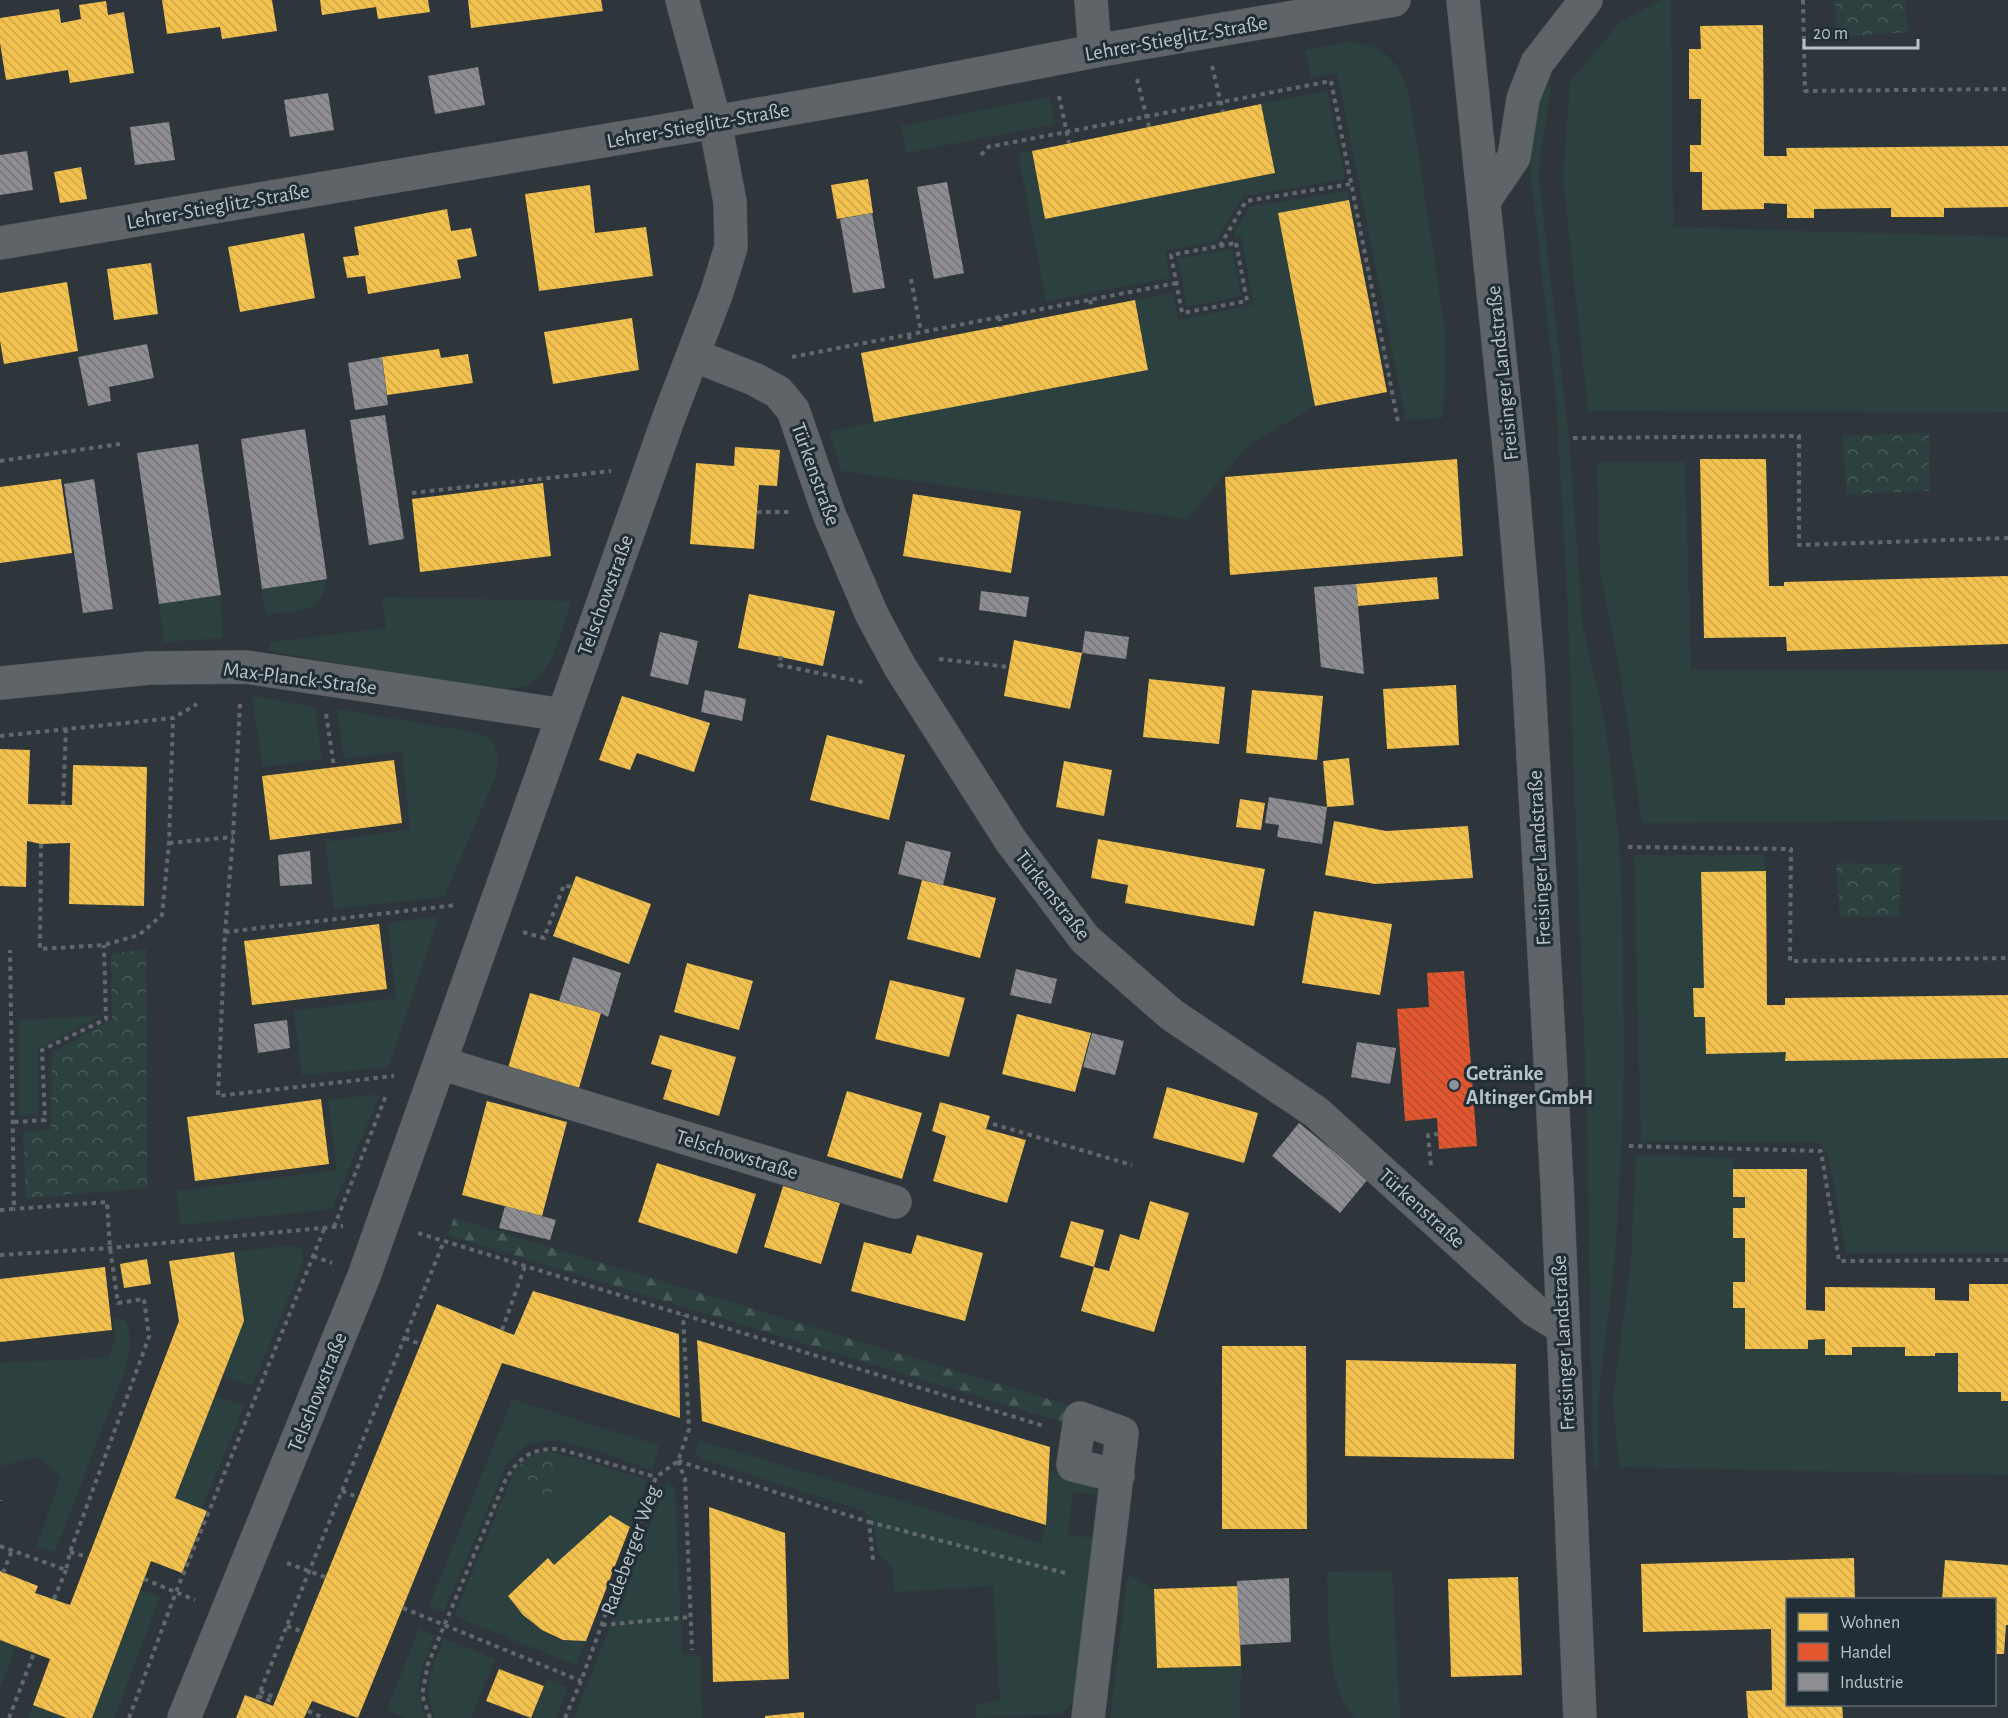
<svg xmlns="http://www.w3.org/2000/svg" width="2008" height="1718" font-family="'Alegreya Sans',sans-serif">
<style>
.grass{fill:#2c413f}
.forest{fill:url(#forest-firs)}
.park{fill:url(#park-crowns)}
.homes{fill:url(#homes-back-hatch)}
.shops{fill:url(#shops-back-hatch)}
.industry{fill:url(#industry-back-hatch)}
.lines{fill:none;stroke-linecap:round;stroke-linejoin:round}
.minor-casing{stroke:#4c5255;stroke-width:34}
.path{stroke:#62686c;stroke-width:4;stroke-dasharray:4.5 4.5;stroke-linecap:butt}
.minor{stroke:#5e6468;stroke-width:33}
.poi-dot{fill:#899298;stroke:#222e35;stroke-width:2}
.labels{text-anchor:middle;stroke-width:6;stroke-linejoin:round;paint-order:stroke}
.street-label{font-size:21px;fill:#bac3ca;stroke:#222e35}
.poi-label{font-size:21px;font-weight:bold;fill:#bac3ca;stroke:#222e35;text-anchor:start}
</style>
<defs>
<pattern id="forest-firs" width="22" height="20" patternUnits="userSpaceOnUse" patternTransform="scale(1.5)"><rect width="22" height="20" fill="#2c413f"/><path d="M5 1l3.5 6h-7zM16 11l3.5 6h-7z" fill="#485b59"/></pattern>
<pattern id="park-crowns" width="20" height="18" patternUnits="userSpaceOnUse" patternTransform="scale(1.5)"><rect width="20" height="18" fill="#2c413f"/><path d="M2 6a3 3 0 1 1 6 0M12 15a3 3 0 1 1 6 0" fill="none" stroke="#485b59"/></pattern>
<pattern id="homes-back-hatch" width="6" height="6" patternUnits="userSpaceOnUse" patternTransform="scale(1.5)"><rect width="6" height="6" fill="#f2c14e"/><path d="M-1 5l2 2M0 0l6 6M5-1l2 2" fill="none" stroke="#cda64b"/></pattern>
<pattern id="shops-back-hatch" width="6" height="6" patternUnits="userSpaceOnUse" patternTransform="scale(1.5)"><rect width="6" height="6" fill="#e4572e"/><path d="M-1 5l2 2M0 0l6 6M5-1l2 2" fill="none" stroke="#b04e32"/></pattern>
<pattern id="industry-back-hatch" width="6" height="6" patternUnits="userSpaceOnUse" patternTransform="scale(1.5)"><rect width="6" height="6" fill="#8d8d92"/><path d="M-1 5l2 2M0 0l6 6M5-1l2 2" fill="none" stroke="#747478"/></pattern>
</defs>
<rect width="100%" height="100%" fill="#2e363b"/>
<g class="grass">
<path d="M1661,0H1671L1673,227L2008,237V412L1588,411L1563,177L1570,82L1620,22Z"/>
<path d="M1348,42C1386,46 1396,58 1409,93L1445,330L1446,353L1443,418L1406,420L1337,73L1311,78L1306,50Z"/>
<path d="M1541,83L1551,87L1540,156L1539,179L1569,438L1583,628L1605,723L1619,840L1622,902L1624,1053L1622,1141L1615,1257L1598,1401L1599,1467H1593L1587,1116L1567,589L1556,397L1530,170Z"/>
<path d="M1327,91L1345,179L1243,196L1216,241L1165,251L1170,278L1046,301L1019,158L1022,152L1032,151L1045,218L1275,173L1261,104Z"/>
<path d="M1050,97L1055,124L906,153L901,126Z"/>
<path d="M1347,191L1349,200L1278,214L1315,406L1247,446L1188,519L841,471L830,432L874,422L1148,370L1135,300L1173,293L1178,320L1254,305L1241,236L1232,237L1250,207Z"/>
<path d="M1232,249L1241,296L1187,307L1178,259Z"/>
<path d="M1685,462L1691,670L2008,671V820L1642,823L1620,672L1600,570L1597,463Z"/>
<path d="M327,579C325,586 324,596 318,602C307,614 281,612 266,614L262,589Z"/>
<path d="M221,595L223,638L164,642L159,604Z"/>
<path d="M382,597L571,601C562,628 554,678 522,687C515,689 506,689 499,690L268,651L272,642L386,628Z"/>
<path d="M252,696L315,707L322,759L263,767Z"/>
<path d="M337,709L478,733L493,741L498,757L496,776L444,897L334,909L325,842L410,829L402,752L344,758Z"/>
<path d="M1634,855H1764L1766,871L1704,988L1693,989L1694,1017H1705L1706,1054L1786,1052V1061L2008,1058V1253H1846L1828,1154L1817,1142L1641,1141Z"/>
<path d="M439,916L389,1067L302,1075L294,1011L396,998L388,923Z"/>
<path d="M100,1016L38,1049V1115L19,1116V1020Z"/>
<path d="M380,1094L332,1209L180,1225L176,1191L337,1170L328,1100Z"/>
<path d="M1636,1155L1734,1158L1733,1197H1745V1208H1733V1238H1745V1282H1733V1308H1745V1349H1807L1808,1340L1825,1339V1355H1852V1347H1905L1906,1356H1935V1353H1958V1392H2001V1401H2008V1475L1619,1467L1613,1399L1631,1260Z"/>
<path d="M294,1245L302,1249L303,1263L252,1386L223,1375L244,1321L234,1252Z"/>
<path d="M113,1317L126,1321C133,1340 129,1353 124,1372L55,1552L37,1546L61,1476L37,1457L0,1466V1363L108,1358L115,1340Z"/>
<path d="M215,1395L244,1406L202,1508L175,1498Z"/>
<path d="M512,1399L659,1446L652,1470C623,1461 561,1433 533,1443C522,1447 515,1455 507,1463L444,1612L429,1606Z"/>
<path d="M698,1440L1041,1543L1046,1525L1048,1471L1092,1482L1098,1495L1073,1492L1068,1535L1094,1538L1077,1698L1061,1714L976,1718V1705L1000,1700L993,1586L894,1592L893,1568L878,1554L873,1519L863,1511L700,1458L695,1452Z"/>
<path d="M555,1452L648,1480L630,1527L610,1515L554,1565L548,1559L508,1596C522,1614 539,1633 562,1640C569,1642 579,1640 586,1641L576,1665L454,1616L512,1477L520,1487L563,1466L553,1461Z"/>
<path d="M667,1482L675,1487L682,1653L701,1657L702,1718H574Z"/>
<path d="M1392,1571L1400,1718H1354C1325,1683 1329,1616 1327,1572Z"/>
<path d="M1128,1574L1154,1589L1157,1668L1241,1666L1240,1718H1110Z"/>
<path d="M140,1590L160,1597L114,1718H92Z"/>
<path d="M419,1629L435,1636C422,1666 412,1685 426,1718H406L387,1710Z"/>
<path d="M444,1639L495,1659L471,1718H435C421,1690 433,1665 444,1639Z"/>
<path d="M0,1640L16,1646L0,1688Z"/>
<path d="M547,1679L568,1687L556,1718H532Z"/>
<path d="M33,1705L67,1718H28Z"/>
</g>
<path class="forest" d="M454,1218L1071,1406L1066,1423L448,1235Z"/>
<g class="park">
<path d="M1835,0H1905L1908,32L1837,37Z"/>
<path d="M1929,433V491L1847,494L1842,436Z"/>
<path d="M1836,863L1901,864L1899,916L1840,917Z"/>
<path d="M146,949L147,1188L26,1198L23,1132L51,1130L52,1053L112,1019L111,954Z"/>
<path d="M548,1451L555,1452L553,1461L564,1465L550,1496L520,1487L512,1477C519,1461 531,1454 548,1451Z"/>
</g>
<g class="homes">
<path d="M162,0H272L277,31L222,39L220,27L167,34Z"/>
<path d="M320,0H428L430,12L378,19L376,7L322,15Z"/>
<path d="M468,0H601L603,11L471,28Z"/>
<path d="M106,1L108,15L124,12L134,73L70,83L68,70L6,80L0,43V18L59,9L61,23L81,19L79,5Z"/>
<path d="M1763,25L1764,156H1787L1786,148L2008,146V207L1944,208V217H1891V208L1814,209V218H1787V204L1764,203V209L1702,210V172H1690V145H1701V99H1689V49H1701L1700,26Z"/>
<path d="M1261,104L1275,173L1045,219L1032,151Z"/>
<path d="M81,167L87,199L60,203L54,172Z"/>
<path d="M868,179L873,213L837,219L831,185Z"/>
<path d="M590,185L595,233L646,227L653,276L539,291L525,194Z"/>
<path d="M1349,200L1387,392L1315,406L1278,213Z"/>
<path d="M447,209L451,231L471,228L477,256L457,260L461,278L368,294L365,276L347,278L343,257L359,255L354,227Z"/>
<path d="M304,233L315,298L240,312L228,247Z"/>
<path d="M151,263L158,314L114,320L107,269Z"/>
<path d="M67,282L78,351L4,364L0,341V293Z"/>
<path d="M1135,300L1148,370L874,422L861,353Z"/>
<path d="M632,318L639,370L553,384L544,332Z"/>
<path d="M439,349L441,358L468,354L473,383L387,395L382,357Z"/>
<path d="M735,447L780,450L777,486L759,485L754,549L690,544L696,463L734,466Z"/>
<path d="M1457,459L1463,556L1230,575L1225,477Z"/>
<path d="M1700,459H1766L1769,586H1784V582L2008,576V644L1787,651L1786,637L1704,638Z"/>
<path d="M61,479L72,553L0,563V487Z"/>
<path d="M543,483L551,556L420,572L412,499Z"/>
<path d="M913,494L1021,511L1011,573L903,556Z"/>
<path d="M1437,577L1439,599L1358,606L1356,584Z"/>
<path d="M749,594L835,611L823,666L738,648Z"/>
<path d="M1014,640L1082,653L1070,709L1004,696Z"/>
<path d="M1149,679L1225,687L1219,744L1143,737Z"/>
<path d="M1456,685L1459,745L1387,749L1383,689Z"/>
<path d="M1252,690L1323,696L1317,760L1246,753Z"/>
<path d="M622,696L710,723L694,772L637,753L630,770L599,760Z"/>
<path d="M827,735L905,755L889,820L810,800Z"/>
<path d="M0,749L30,750L28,804L72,805L73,765L147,767L144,906L69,904L70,843L41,844L27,841L26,887L0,886Z"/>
<path d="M1349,758L1354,805L1327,807L1323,761Z"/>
<path d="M394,760L402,823L270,840L262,776Z"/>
<path d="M1064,761L1112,770L1104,816L1056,807Z"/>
<path d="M1240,799L1265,803L1261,830L1236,827Z"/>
<path d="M1334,821L1386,831L1468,826L1473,878L1375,884L1325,875Z"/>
<path d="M1098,839L1265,869L1254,926L1125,903L1128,885L1091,878Z"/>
<path d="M1766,871L1767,1005H1785V998L2008,995V1058L1785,1061L1786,1052L1706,1054L1705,1017H1694L1693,988H1704L1701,872Z"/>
<path d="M576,876L651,904L629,964L553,936Z"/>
<path d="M922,880L996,898L980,958L907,939Z"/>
<path d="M1314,911L1392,924L1380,995L1302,983Z"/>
<path d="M379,924L387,989L252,1005L244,941Z"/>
<path d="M687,963L753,981L739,1030L674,1012Z"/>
<path d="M890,980L965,998L949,1057L875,1039Z"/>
<path d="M530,993L601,1013L579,1088L508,1068Z"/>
<path d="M1017,1014L1091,1033L1075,1092L1002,1074Z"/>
<path d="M660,1035L736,1057L719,1116L663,1099L672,1070L651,1064Z"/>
<path d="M1167,1087L1258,1113L1244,1163L1153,1138Z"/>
<path d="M847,1091L922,1113L902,1179L827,1156Z"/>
<path d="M321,1099L329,1164L195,1181L187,1117Z"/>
<path d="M487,1101L567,1122L542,1216L462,1195Z"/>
<path d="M940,1102L990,1116L986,1129L1026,1140L1007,1203L933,1181L946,1136L932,1131Z"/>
<path d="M657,1163L756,1194L737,1254L638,1222Z"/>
<path d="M1733,1169H1807L1806,1310L1825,1311V1287L1935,1288V1300L1969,1301V1284H2008V1401H2001V1392H1958V1353H1935V1356H1905V1347H1852V1355H1825V1339L1808,1340V1349H1745V1308H1733V1282H1745V1238H1733V1208H1745V1197H1733Z"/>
<path d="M783,1186L840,1203L821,1264L764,1247Z"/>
<path d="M1150,1201L1189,1213L1154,1332L1081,1311L1094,1267L1109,1271L1120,1234L1139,1240Z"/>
<path d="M1071,1221L1104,1230L1094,1267L1060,1257Z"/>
<path d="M917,1235L983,1253L965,1321L851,1291L864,1242L911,1254Z"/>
<path d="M234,1252L244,1321L175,1498L207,1511L182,1573L151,1561L92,1718H67L33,1705L50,1659L0,1640V1571L38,1586L35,1593L70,1605L179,1321L169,1261Z"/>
<path d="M147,1259L151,1284L124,1288L120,1264Z"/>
<path d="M105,1267L112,1330L0,1342V1279Z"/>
<path d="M533,1291L679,1334L680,1418L502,1363L358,1718L312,1701L304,1718H236L245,1695L273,1706L437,1304L514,1335Z"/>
<path d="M697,1340L1050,1447L1046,1525L702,1421Z"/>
<path d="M1222,1346H1306L1307,1529H1222Z"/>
<path d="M1346,1360L1516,1364L1514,1459L1345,1456Z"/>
<path d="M709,1507L785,1533L789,1679L713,1682Z"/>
<path d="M610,1515L630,1527L586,1641L563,1640L542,1630L523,1615L508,1596L548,1558L554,1565Z"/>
<path d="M1854,1558L1855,1600H1788V1704H1842L1843,1718H1748L1746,1691L1772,1690L1771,1629L1643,1632L1641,1564Z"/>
<path d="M1945,1560L2008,1565V1625H2006L2004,1654H1994V1600H1942Z"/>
<path d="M1518,1577L1522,1675L1451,1677L1448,1579Z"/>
<path d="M1238,1586L1241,1666L1157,1668L1154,1589Z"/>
<path d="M499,1669L544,1686L531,1718L486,1701Z"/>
<path d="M804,1712V1718H765V1716Z"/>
</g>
<path class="shops" d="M1464,971L1477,1146L1439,1149L1437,1118L1405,1121L1397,1009L1429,1007L1427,973Z"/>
<g class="industry">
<path d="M478,67L485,105L435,114L428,76Z"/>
<path d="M328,93L334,130L290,137L284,100Z"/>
<path d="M169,122L175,160L135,165L130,127Z"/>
<path d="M27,151L33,190L0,195V155Z"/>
<path d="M947,182L964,273L934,279L917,187Z"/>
<path d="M872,213L885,288L853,293L840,219Z"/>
<path d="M147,344L154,378L109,387L111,401L88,406L78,357Z"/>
<path d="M382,357L388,405L355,410L348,363Z"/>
<path d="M385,415L404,539L369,545L350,420Z"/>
<path d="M305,429L327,579L262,589L241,439Z"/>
<path d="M198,444L221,595L159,604L137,453Z"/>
<path d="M94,479L113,609L83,613L64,484Z"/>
<path d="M1356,584L1364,674L1321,667L1314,587Z"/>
<path d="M981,591L1029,597L1026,617L979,610Z"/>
<path d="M1085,631L1129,637L1126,659L1082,653Z"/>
<path d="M660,632L698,641L688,685L650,676Z"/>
<path d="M705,690L746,699L742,721L701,712Z"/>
<path d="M1269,797L1327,807L1322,844L1277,837L1279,825L1265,823Z"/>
<path d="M906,841L951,852L943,885L898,874Z"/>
<path d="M310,851L312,884L280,886L278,855Z"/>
<path d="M573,957L621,973L608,1017L601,1013L559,1001Z"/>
<path d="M1016,969L1057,979L1051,1004L1010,995Z"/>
<path d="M287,1020L290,1048L258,1053L254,1024Z"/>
<path d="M1092,1033L1124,1041L1115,1075L1083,1067Z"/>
<path d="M1357,1042L1396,1048L1390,1084L1351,1077Z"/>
<path d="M1299,1123L1368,1179L1340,1213L1272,1156Z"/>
<path d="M505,1206L556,1220L550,1240L499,1228Z"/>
<path d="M1289,1578L1291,1642L1240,1645L1237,1581Z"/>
</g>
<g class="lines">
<g class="minor-casing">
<g id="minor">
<path d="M1091,0L1095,51"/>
<path d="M1463,0L1512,476L1528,666L1557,1184L1580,1718"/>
<path d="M1484,201L1514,157L1523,99L1537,63L1586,0"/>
<path d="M0,243L715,122L879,93L1095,51L1394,0"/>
<path d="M693,355L754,379L778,392L793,410L829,514L872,615L900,667L1011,841L1085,939L1172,1015L1316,1112L1534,1310L1562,1327"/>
<path d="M0,683L149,668L246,667L563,715"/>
<path d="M440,1063L895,1202"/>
<path d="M184,1718L364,1276L669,417L717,292L731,247L730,202L715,122L682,0"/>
<path d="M1088,1718L1122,1433L1080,1418L1073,1465L1118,1476"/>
</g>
</g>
<g class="path">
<path d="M1803,0L1805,91L2008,89"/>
<path d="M1212,66L1223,112"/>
<path d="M1137,79L1149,127"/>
<path d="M1059,96L1069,143"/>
<path d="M981,155L988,147L1331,81L1398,422"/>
<path d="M1236,243L1247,301L1182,313L1171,255Z"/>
<path d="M1220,246L1246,201L1351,184"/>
<path d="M911,279L921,332"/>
<path d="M1090,300L1092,309"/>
<path d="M999,317L1001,327"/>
<path d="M909,335L910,344"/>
<path d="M792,357L1177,283"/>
<path d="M1573,438L1799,436V545L2008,538"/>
<path d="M0,461L120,444"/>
<path d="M412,493L611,471"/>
<path d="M757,512H789"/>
<path d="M781,656L779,665L867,683"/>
<path d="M939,659L1009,667"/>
<path d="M240,704L233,837L225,932L218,1096L394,1076"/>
<path d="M326,714L334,767"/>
<path d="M0,736L173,718L197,704"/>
<path d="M63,805L66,729"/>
<path d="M169,843L233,837"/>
<path d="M41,844L40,949L104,945L139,935L162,915L169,843L173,718"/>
<path d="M1628,847L1791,849L1790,961L2008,958"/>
<path d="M225,932L456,905"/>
<path d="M523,932L544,938L564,885L571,887"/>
<path d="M14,1122L45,1120L42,1050L106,1019L104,945"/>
<path d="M993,1124L1132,1165"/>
<path d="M1629,1146L1821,1151L1839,1261L2008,1260"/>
<path d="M1431,1165L1428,1135L1438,1134"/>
<path d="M0,1210L14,1209L10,950"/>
<path d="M334,1227L387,1093"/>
<path d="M418,1233L1044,1426"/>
<path d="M0,1255L110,1248L343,1226"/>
<path d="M313,1256L332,1263"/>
<path d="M502,1330L525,1266"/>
<path d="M405,1338L420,1344"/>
<path d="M678,1461L869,1522L873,1560"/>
<path d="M678,1461L685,1479L692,1650"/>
<path d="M342,1491L357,1497"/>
<path d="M0,1500V1501"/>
<path d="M869,1522L1069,1574"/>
<path d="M0,1546L66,1570L70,1552L149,1337L144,1299L118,1303L110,1248L107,1202L14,1209"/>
<path d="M70,1552L88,1557"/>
<path d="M287,1563L325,1577"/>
<path d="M3,1573L12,1550"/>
<path d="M144,1579L195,1600"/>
<path d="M54,1599L66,1570"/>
<path d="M403,1608L581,1681"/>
<path d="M602,1625L690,1617"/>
<path d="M287,1626L303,1632"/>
<path d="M260,1691L276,1698"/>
<path d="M258,1696L274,1702"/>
<path d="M257,1699L444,1241"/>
<path d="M308,1711L324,1718"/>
<path d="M9,1718L34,1653"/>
<path d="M129,1718L176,1592L325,1227"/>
<path d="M430,1718L422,1695L428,1664L505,1481C519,1457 531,1448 559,1449L656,1477"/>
<path d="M565,1718L581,1681L656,1477L678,1461L689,1429L683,1315"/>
</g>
<use href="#minor" class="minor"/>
</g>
<circle class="poi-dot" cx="1454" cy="1085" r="6"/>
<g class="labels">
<g class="street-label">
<text transform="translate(1176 38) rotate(-10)" y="7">Lehrer-Stieglitz-Straße</text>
<text transform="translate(698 125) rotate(-10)" y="7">Lehrer-Stieglitz-Straße</text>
<text transform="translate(218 206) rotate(-10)" y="7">Lehrer-Stieglitz-Straße</text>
<text transform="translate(1502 373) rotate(-96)" y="7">Freisinger Landstraße</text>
<text transform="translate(816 474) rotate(70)" y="7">Türkenstraße</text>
<text transform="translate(605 595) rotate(-70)" y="7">Telschowstraße</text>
<text transform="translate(300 678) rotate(7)" y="7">Max-Planck-Straße</text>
<text transform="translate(1539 858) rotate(-93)" y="7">Freisinger Landstraße</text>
<text transform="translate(1053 895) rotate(52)" y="7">Türkenstraße</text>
<text transform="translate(737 1154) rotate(17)" y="7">Telschowstraße</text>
<text transform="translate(1422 1208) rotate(42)" y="7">Türkenstraße</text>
<text transform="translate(1563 1343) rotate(-93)" y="7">Freisinger Landstraße</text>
<text transform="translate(317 1392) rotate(-68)" y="7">Telschowstraße</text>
<text transform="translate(630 1550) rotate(-70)" y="7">Radeberger Weg</text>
</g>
<g class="poi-label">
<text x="1466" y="1080">Getränke<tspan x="1466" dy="24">Altinger GmbH</tspan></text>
</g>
</g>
<rect x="1786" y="1598" width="210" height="108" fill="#222e35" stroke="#5f6a71" stroke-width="1.5"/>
<rect x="1798" y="1613" width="30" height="18" fill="#f2c14e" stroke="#5f6a71" stroke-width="1.5"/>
<text x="1840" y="1628" font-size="18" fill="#bac3ca">Wohnen</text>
<rect x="1798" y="1643" width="30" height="18" fill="#e4572e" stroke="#5f6a71" stroke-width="1.5"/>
<text x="1840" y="1658" font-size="18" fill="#bac3ca">Handel</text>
<rect x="1798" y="1673" width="30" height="18" fill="#8d8d92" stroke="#5f6a71" stroke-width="1.5"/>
<text x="1840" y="1688" font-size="18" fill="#bac3ca">Industrie</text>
<path d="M1804 39v9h114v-9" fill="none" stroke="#bac3ca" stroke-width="3"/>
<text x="1813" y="39" font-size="18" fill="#bac3ca" stroke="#222e35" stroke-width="4.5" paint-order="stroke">20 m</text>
</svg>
